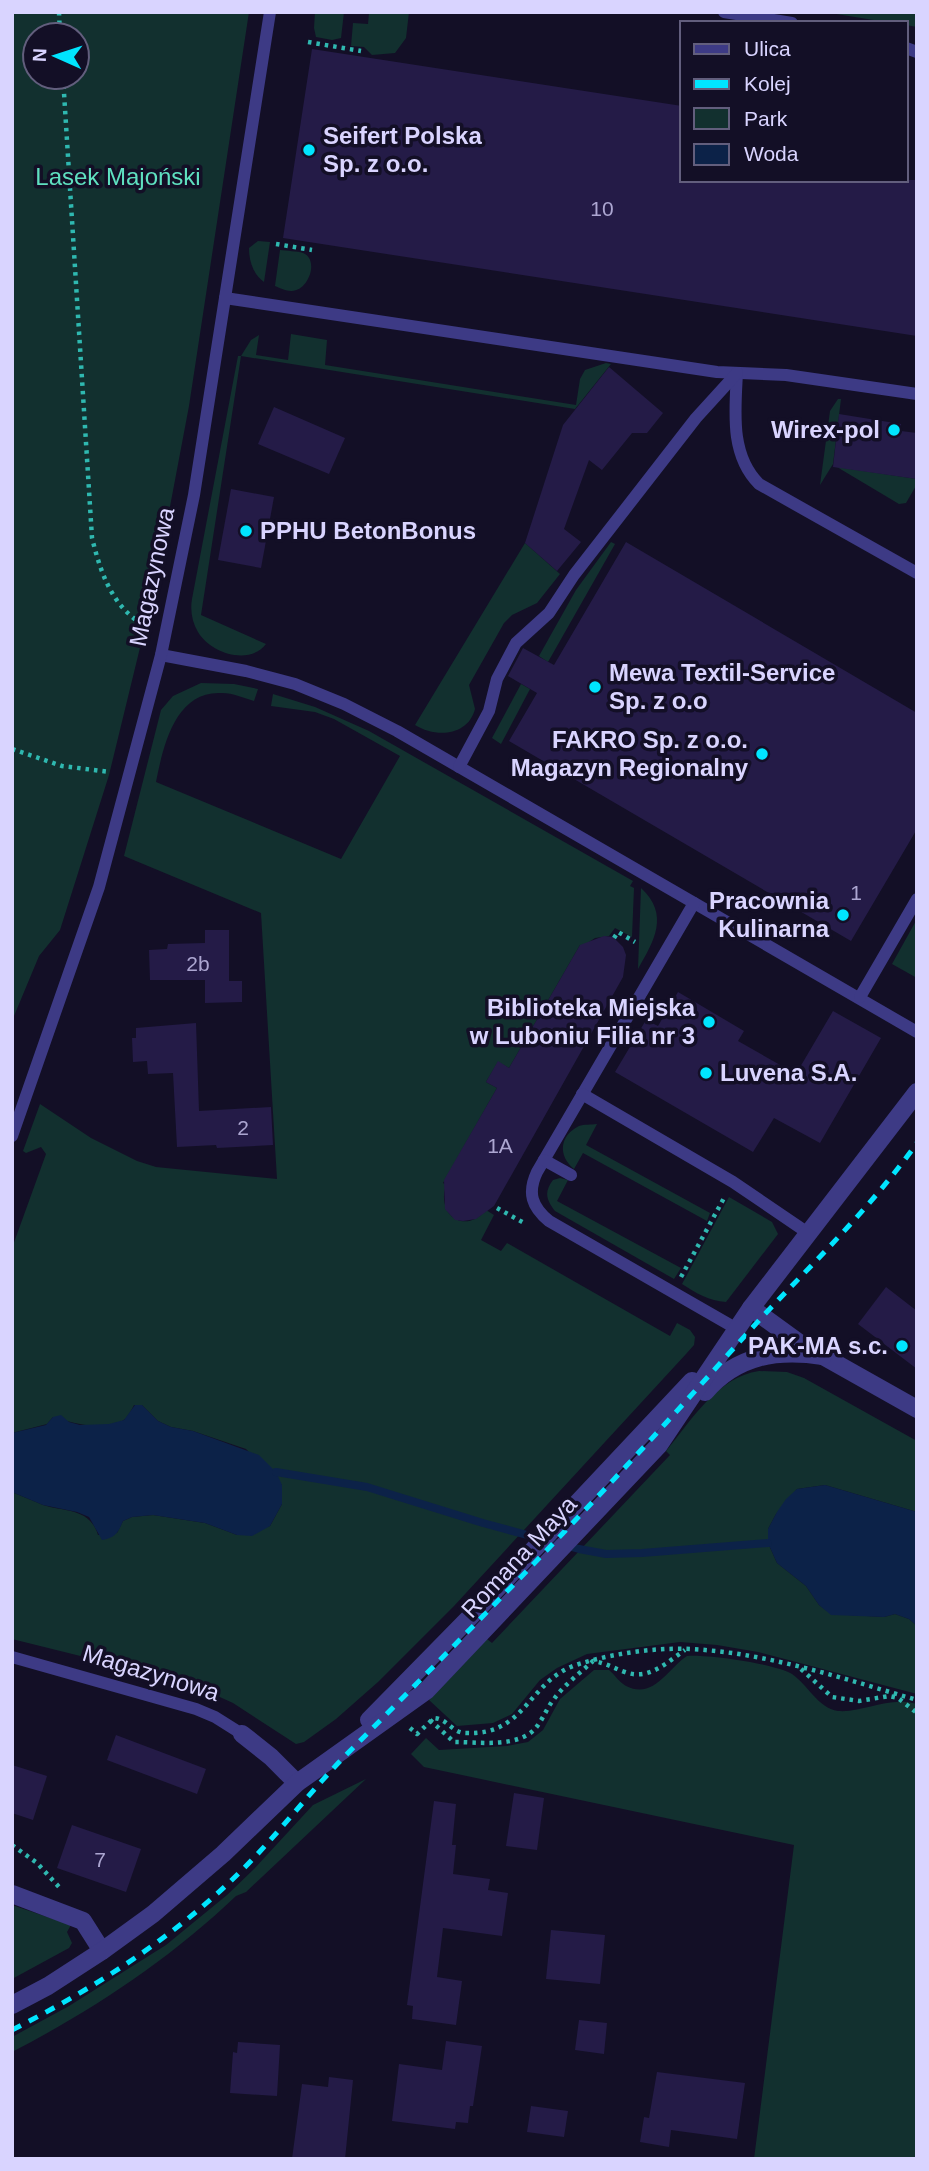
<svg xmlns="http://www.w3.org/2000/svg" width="929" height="2171" font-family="Arial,sans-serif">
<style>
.green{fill:#12302f;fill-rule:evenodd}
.water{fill:#0c2248}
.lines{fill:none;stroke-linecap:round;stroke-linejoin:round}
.stream{stroke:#0c2248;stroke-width:8}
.building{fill:#241b47}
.path{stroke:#2fb8b0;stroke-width:4.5;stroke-dasharray:3.5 5;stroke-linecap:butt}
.service{stroke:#3d3a85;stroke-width:12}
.minor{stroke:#3d3a85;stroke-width:18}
.rail{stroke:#00e5ff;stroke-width:5;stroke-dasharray:10 9;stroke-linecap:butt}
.poi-dot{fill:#00e5ff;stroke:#130f26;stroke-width:2.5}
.labels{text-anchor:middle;stroke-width:7;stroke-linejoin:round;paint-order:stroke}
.number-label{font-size:21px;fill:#aca6d1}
.poi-label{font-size:24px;font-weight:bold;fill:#d9d4ff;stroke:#130f26;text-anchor:end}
.park-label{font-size:24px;fill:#5fe0c0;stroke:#130f26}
.street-label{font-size:24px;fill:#d9d4ff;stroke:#130f26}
</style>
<rect width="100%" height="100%" fill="#130f26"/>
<g class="green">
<path d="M12,12H249L189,406L155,586L109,775L60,930L39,956L14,1016L12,1046ZM35,35H77V77H35Z"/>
<path d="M315,12H344L341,38L332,40L316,37L314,28Z"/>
<path d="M409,12L406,38L395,53L372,55L364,47L351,46L353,23L368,24L369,13Z"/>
<path d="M824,12H917V27L906,25V23H892Z"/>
<path d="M258,241L270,242L264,282C253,274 249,261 249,248Z"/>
<path d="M280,250C287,251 297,251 303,253C320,260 308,292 291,291C286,291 280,288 275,286Z"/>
<path d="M291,334L327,340L325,365L576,405L580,379L585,370L606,363L611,364L575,409L241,356L201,615L266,644C249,666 210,653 198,632C192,622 190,610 192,599L238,356H241L251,340L259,335L256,355L288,360Z"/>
<path d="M838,399H841L833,464L820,485L830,411Z"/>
<path d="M837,467L917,479V484L906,503L899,504Z"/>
<path d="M611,542L615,544L548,662L539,656L576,590Z"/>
<path d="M525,543L560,574L537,603L512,615L504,623L469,685L475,709C468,736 436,738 415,725Z"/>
<path d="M201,683L234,684L258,689L254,701C244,698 233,693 222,693C175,690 163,747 156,782L341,859L400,756L334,719L315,712L271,706L273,694L315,707L369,731L633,881L630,886L634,888L632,937L615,928L609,936L595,938L583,946L580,945L509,1068L498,1062L486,1082L497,1088L443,1183L446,1185C436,1215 465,1235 486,1210L494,1215L481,1240L501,1251L507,1243L670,1336L677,1323L690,1330L695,1337L694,1345L686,1354L454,1606L378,1682L336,1719L304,1742L296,1744L233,1703L189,1683L12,1639V1492C22,1496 33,1501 43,1505C65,1512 90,1508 98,1535L117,1533L123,1521L132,1517L153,1515L205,1523L237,1535L270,1526L282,1504V1485L246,1449L193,1431L171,1427L158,1421L142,1405H134C132,1409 128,1416 125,1419C108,1433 72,1423 53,1417L47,1424L12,1433V1248L46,1154L41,1147L26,1153L23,1151L40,1104L91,1138L137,1161L156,1167L277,1179L261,913L124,856L161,710L173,696Z"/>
<path d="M521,684L530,689L501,744L492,738Z"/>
<path d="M641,888C670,915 654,941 638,969Z"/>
<path d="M917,919V978L892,964Z"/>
<path d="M597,1124L586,1145L710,1213L707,1221L583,1153L574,1169C558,1156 559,1136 579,1126C584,1124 591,1125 597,1124Z"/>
<path d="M560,1178L568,1180L557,1201L681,1268L674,1279L555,1211C546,1199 544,1192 553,1180Z"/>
<path d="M729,1197L772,1222L778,1234L726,1302C709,1301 696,1293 682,1284Z"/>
<path d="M759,1371L787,1372L804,1378L917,1441V1512L825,1485L797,1489L776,1514L768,1529V1543L777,1563L806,1586L819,1605L831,1614L884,1617L895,1614L909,1619L917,1626V1694L758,1652L717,1645L680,1642L587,1654L557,1668L540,1680L512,1714L493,1723L457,1726L429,1700L487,1639L492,1643L670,1455L666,1451C691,1421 717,1377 759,1371Z"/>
<path d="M687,1656C707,1654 776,1664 792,1674C808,1685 818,1708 838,1711C864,1713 887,1696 917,1704V2159H754L794,1845L424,1767L411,1754L426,1738L439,1750L507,1746L528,1742L543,1730L560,1699L594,1670H609C615,1675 619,1682 626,1686C654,1700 668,1668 687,1656Z"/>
<path d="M366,1779L246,1892L236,1896C170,1959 93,2010 12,2052V2037L69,2006L166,1945L227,1895L254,1869L313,1805Z"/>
<path d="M12,1905L71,1925L67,1932L72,1943L69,1948L12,1979Z"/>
</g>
<g class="water">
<path d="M135,1405H142L158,1421L171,1427L193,1431L259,1455L276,1472L282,1485V1504L270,1526L252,1536L237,1535L205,1523L153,1515L132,1517L123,1521C118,1533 115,1538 102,1540L89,1517L77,1512L43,1505L12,1492V1433L46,1425L53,1417L61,1415L69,1422L80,1425L109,1424L124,1420Z"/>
<path d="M825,1485L917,1512V1626L909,1619L895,1614L884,1617L831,1615L819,1605L806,1586L777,1563L768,1543V1529L777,1512L786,1499L797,1489Z"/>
</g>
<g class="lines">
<path class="stream" d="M276,1472L367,1487L483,1523L579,1549L606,1554L642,1553L768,1543"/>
</g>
<g class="building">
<path d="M312,49L682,106V180H917V336L283,238Z"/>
<path d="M609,367L663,413L647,433H632L602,470L589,460L564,529L581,542L557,571L525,543L563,425Z"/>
<path d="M274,407L345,438L329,474L258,444Z"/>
<path d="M839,414L901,424V431L917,433V479L833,467Z"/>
<path d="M231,489L274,497L261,568L218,560Z"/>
<path d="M626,542L917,713V829L851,941L509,741L537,693L508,676L523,648L554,665Z"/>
<path d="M205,930H229V981H242V1002L205,1003V980H150L149,950L167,949L168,944L205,943Z"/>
<path d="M604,936L613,937L623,947L626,955L623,977L494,1206L476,1219L463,1221L455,1220L445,1209L444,1180L497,1088L486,1082L498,1061L509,1068L580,945Z"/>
<path d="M678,992L744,1031L738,1041L796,1074L833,1011L881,1038L820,1143L774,1118L753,1152L615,1072L646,1020L658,1026Z"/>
<path d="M196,1023L199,1111L271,1107L273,1145L217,1148L216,1145L177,1147L173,1073L148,1074L147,1061L133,1062L132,1038H136V1028Z"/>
<path d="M886,1287L917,1311V1369L858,1324Z"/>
<path d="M116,1735L206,1769L197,1794L107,1760Z"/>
<path d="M12,1765L47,1776L33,1820L12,1813Z"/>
<path d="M514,1793L544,1798L537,1850L506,1846Z"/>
<path d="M434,1801L456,1804L452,1845H456L453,1874L490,1879L488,1890L508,1893L502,1936L443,1928L437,1977L462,1981L456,2025L412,2019L413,2006L407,2005Z"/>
<path d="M72,1825L141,1849L126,1892L57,1868Z"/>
<path d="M551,1930L605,1935L600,1984L546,1979Z"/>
<path d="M579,2020L607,2023L604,2054L575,2050Z"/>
<path d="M446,2041L482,2046L473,2106H470L468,2123L456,2122L455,2129L392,2121L399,2064L442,2070Z"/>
<path d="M238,2042L280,2045L277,2096L230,2093L233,2052L237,2053Z"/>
<path d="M657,2072L745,2083L737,2139L671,2130L669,2147L640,2142L644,2117L649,2118Z"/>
<path d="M329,2077L353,2080L345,2159H292L302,2084L328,2087Z"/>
<path d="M531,2106L568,2111L564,2137L527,2132Z"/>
</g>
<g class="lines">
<g class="path">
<path d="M59,12L60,35"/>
<path d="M308,42L361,51"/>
<path d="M63,77L92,538C101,574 113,611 150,628"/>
<path d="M276,244L312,250"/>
<path d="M12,749L62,766L110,772"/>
<path d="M614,938L618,932L635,942"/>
<path d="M497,1208L524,1223"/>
<path d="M681,1277L724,1198"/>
<path d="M801,1669L832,1697L859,1701L889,1696L898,1698L917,1713"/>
<path d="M430,1720L454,1742C477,1742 508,1747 529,1734C541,1726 545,1710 554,1699C564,1685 580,1673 593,1661C606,1663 613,1668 625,1672C649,1681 667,1662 685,1650"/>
<path d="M410,1728L417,1734L434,1718C448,1719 452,1733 466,1733C527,1736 528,1679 579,1664C618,1652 664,1646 705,1650C777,1656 848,1680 917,1700"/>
<path d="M12,1845L37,1863L60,1888"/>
</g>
<g class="service">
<path d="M724,12L792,23"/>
<path d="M906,48L917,52"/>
<path d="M225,298L717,372L786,375L917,394"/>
<path d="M737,373C735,412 730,455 759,484L917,573"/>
<path d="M161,655L246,671L295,684L344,704L397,731L917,1032"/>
<path d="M459,767L489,711L497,679L516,643L549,613L574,575L696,418L737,373"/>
<path d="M694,903L537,1172C527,1193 532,1207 549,1221L737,1329"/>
<path d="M860,997L917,899"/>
<path d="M582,1094L733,1182L808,1233"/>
<path d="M12,1136L99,887L161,655L194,495L270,12"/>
<path d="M544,1160L571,1175"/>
<path d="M12,1657L196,1709L215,1717L242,1734"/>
</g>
<g class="minor">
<path d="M751,1308L798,1342L917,1409"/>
<path d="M705,1392C737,1355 777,1349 823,1356"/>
<path d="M369,1720L473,1614L692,1381"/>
<path d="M242,1734L271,1757L297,1783"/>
<path d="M12,1894L83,1921L102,1951"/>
<path d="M12,2005L48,1986L102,1951L153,1914L223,1854L297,1783L426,1691L659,1445L751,1308L917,1092"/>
</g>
<path class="rail" d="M12,2030C93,1989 173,1938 238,1874C276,1837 308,1794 345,1756C454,1646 562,1537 665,1424C698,1388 731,1351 764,1315C817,1259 872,1206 917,1143"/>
</g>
<g class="poi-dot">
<circle cx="309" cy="150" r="7"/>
<circle cx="894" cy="430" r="7"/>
<circle cx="246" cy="531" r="7"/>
<circle cx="595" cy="687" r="7"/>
<circle cx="762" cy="754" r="7"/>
<circle cx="843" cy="915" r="7"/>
<circle cx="709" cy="1022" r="7"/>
<circle cx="706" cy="1073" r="7"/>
<circle cx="902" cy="1346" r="7"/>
</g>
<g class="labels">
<g class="number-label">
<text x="602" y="216">10</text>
<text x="856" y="900">1</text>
<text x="198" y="971">2b</text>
<text x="243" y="1135">2</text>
<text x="500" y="1153">1A</text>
<text x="100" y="1867">7</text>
</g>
<g class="poi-label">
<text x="323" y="144" text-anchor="start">Seifert Polska<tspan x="323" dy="28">Sp. z o.o.</tspan></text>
<text x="880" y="438">Wirex-pol</text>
<text x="260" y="539" text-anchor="start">PPHU BetonBonus</text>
<text x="609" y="681" text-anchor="start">Mewa Textil-Service<tspan x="609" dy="28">Sp. z o.o</tspan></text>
<text x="748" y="748">FAKRO Sp. z o.o.<tspan x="748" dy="28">Magazyn Regionalny</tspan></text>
<text x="829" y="909">Pracownia<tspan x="829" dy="28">Kulinarna</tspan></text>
<text x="695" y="1016">Biblioteka Miejska<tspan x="695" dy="28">w Luboniu Filia nr 3</tspan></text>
<text x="720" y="1081" text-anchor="start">Luvena S.A.</text>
<text x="888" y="1354">PAK-MA s.c.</text>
</g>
<g class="park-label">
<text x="118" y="185">Lasek Majoński</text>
</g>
<g class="street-label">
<text transform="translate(152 577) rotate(-78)" y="8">Magazynowa</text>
<text transform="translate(519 1557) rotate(-47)" y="8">Romana Maya</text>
<text transform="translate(151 1673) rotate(17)" y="8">Magazynowa</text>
</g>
</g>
<rect width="929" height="2171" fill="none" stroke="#d9d4ff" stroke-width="28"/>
<rect x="680" y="21" width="228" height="161" fill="#130f26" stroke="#625e7d" stroke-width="2"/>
<rect x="694" y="44" width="35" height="10" fill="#3d3a85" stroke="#625e7d" stroke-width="2"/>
<text x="744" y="56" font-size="21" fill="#d9d4ff">Ulica</text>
<rect x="694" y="79" width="35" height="10" fill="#00e5ff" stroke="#625e7d" stroke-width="2"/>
<text x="744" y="91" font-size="21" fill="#d9d4ff">Kolej</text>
<rect x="694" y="108" width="35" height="21" fill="#12302f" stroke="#625e7d" stroke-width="2"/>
<text x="744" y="126" font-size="21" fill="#d9d4ff">Park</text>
<rect x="694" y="144" width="35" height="21" fill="#0c2248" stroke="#625e7d" stroke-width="2"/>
<text x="744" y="161" font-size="21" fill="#d9d4ff">Woda</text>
<g transform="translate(56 56) rotate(273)"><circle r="33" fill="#130f26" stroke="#625e7d" stroke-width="2"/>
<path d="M0-5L12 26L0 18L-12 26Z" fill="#00e5ff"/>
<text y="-10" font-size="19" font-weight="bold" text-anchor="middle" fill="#d9d4ff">N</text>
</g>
</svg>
